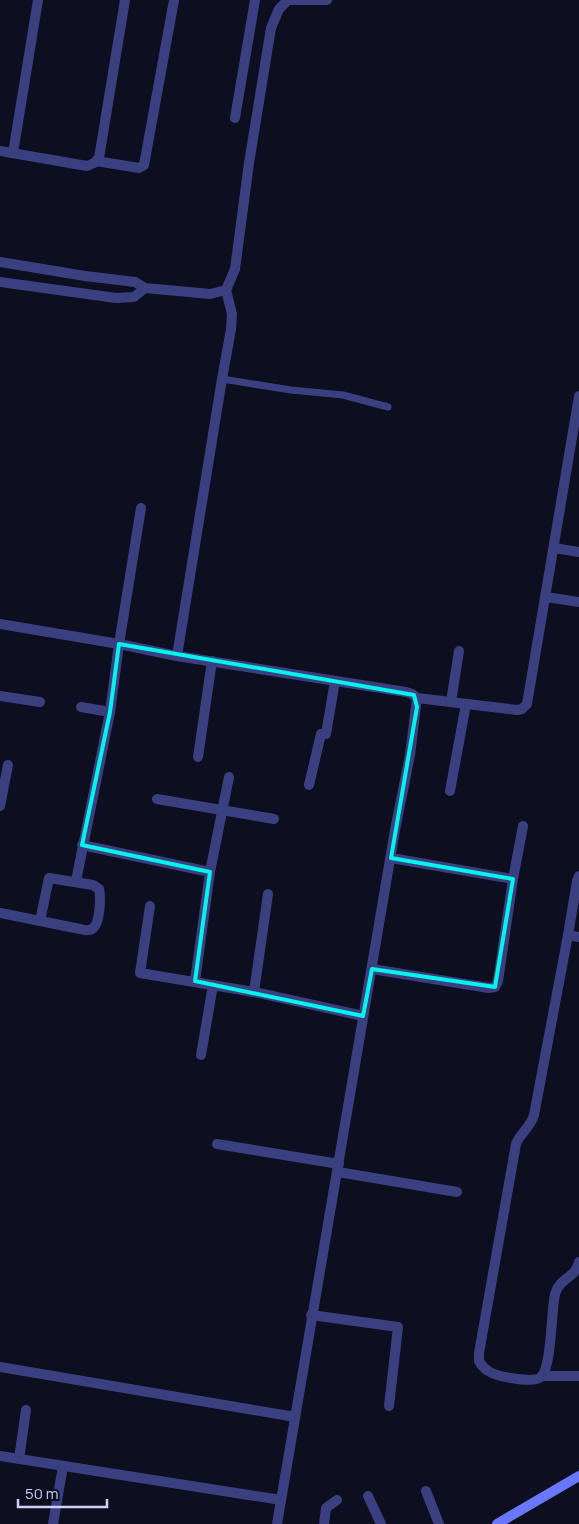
<svg xmlns="http://www.w3.org/2000/svg" width="579" height="1524" font-family="Manrope,sans-serif">
<style>
.lines{fill:none;stroke-linecap:round;stroke-linejoin:round}
.lane{stroke:#3a407f;stroke-width:7}
.street{stroke:#3a407f;stroke-width:10}
.secondary{stroke:#6877fc;stroke-width:10}
.marked{fill:none;stroke:#05f3ec;stroke-width:4;stroke-linejoin:round}
</style>
<rect width="100%" height="100%" fill="#0e0e21"/>
<g class="lines">
<path class="lane" d="M222,379L291,390L343,395L388,407"/>
<g class="street">
<path d="M235,118L255,0"/>
<path d="M0,151L87,166L94,163L99,158L125,0"/>
<path d="M13,153L38,0"/>
<path d="M96,161L139,168L144,165L174,0"/>
<path d="M0,262L85,276L135,282L145,288L210,294L226,290L235,269L249,163L271,28L279,9L288,0H327"/>
<path d="M0,282L116,298L134,297L145,288"/>
<path d="M554,548L579,552"/>
<path d="M546,597L579,602"/>
<path d="M0,624L119,644L177,656L406,692L412,694L417,698L410,755L395,830L277,1524"/>
<path d="M177,656L222,379L231,329L232,314L226,290"/>
<path d="M0,696L40,702"/>
<path d="M417,698L517,710L522,709L527,704L579,396"/>
<path d="M451,702L459,651"/>
<path d="M81,707L110,712"/>
<path d="M198,757L212,661"/>
<path d="M309,785L321,734H326L335,681"/>
<path d="M450,791L466,704"/>
<path d="M157,799L274,819"/>
<path d="M0,806L8,765"/>
<path d="M82,845L210,872"/>
<path d="M391,858L513,879"/>
<path d="M579,876L577,881L568,935L534,1115C531,1127 520,1133 516,1144L479,1353V1361C485,1373 498,1376 511,1378C518,1379 535,1382 541,1377C552,1366 551,1311 555,1294C560,1277 576,1278 579,1262"/>
<path d="M76,881L110,712L119,644L141,508"/>
<path d="M150,906L140,973L254,992L363,1016"/>
<path d="M0,913L80,929C83,930 88,931 92,929C100,925 101,897 99,889L93,885L49,878L40,921"/>
<path d="M568,935L579,937"/>
<path d="M372,969L489,988L495,987L498,981L513,879L523,826"/>
<path d="M195,981L210,872L229,777"/>
<path d="M254,992L268,894"/>
<path d="M201,1055L213,985"/>
<path d="M217,1144L339,1164"/>
<path d="M338,1172L457,1192"/>
<path d="M311,1315L398,1327L389,1406"/>
<path d="M0,1367L295,1417"/>
<path d="M542,1376H579"/>
<path d="M0,1456L281,1500"/>
<path d="M19,1459L26,1410"/>
<path d="M426,1491L439,1524"/>
<path d="M368,1496L381,1524"/>
<path d="M53,1524L63,1466"/>
<path d="M324,1524L326,1508L337,1500"/>
</g>
<path class="secondary" d="M497,1524L579,1476"/>
</g>
<path class="marked" d="M119,644L414,695L417,707L391,858L513,879L495,987L372,969L363,1016L195,981L210,872L82,845L110,712Z"/>
<path d="M18 1499v8h89v-8" fill="none" stroke="#cfcffe" stroke-width="2.5"/>
<text x="25" y="1499" font-size="15" fill="#cfcffe" stroke="#0e0e21" stroke-width="4" paint-order="stroke">50 m</text>
</svg>
